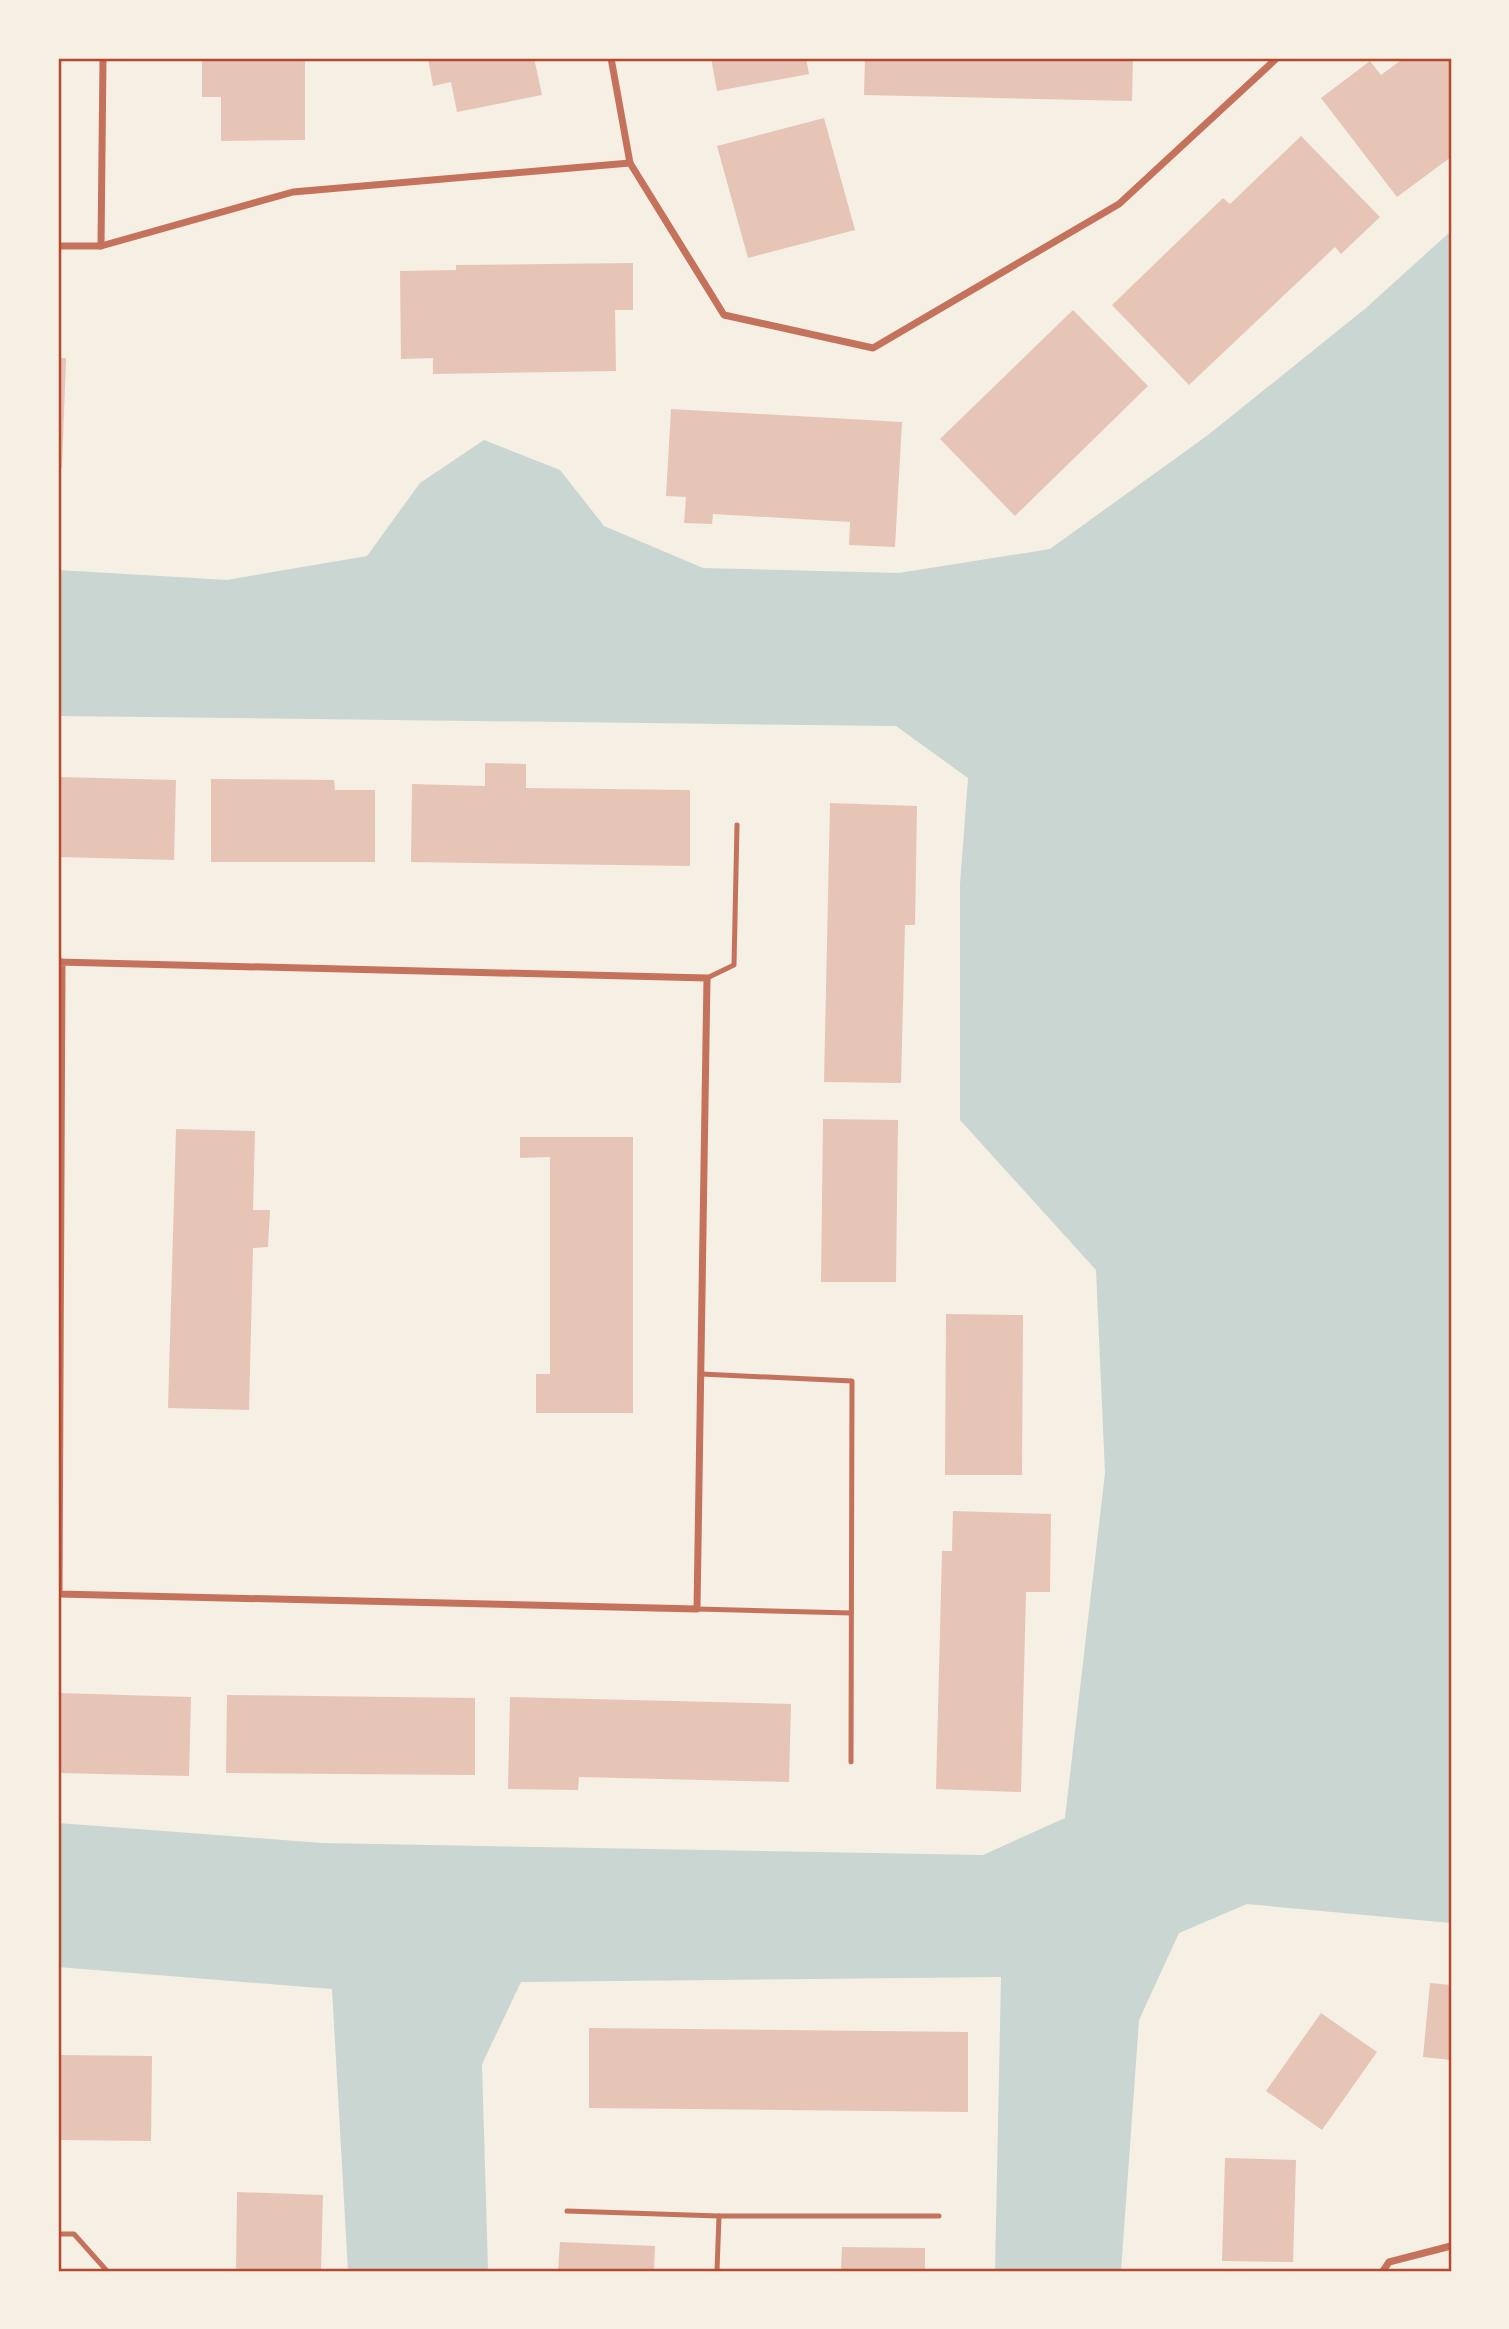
<svg xmlns="http://www.w3.org/2000/svg" width="1509" height="2329" font-family="Mulish,sans-serif">
<style>
.water{fill:#c9d6d2}
.building{fill:#e6c5b7}
.lines{fill:none;stroke-linecap:round;stroke-linejoin:round}
.service{stroke:#c5725c;stroke-width:5}
.minor{stroke:#c5725c;stroke-width:7}
.neatline{fill:none;stroke:#b5482f;stroke-width:2.5}
</style>
<rect width="100%" height="100%" fill="#f6efe4"/>
<path class="water" d="M1451,231V1923L1247,1904L1179,1933L1139,2020L1121,2271H995L1001,1977L521,1982L482,2064L488,2271H348L332,1989L58,1967V1823L322,1843L983,1855L1065,1818L1105,1473L1096,1270L960,1120V884L968,778L896,726L58,716V570L227,580L367,556L420,483L484,440L560,470L604,526L703,568L899,573L1050,549L1208,435L1366,308Z"/>
<g class="building">
<path d="M202,58H305V140L221,141V97H202Z"/>
<path d="M428,58H534L542,95L457,112L451,82L433,86Z"/>
<path d="M711,58H806L809,74L717,91Z"/>
<path d="M865,58H1133L1132,101L864,95Z"/>
<path d="M1404,58H1451V157L1397,197L1321,98L1370,61L1381,75Z"/>
<path d="M824,118L855,230L748,258L717,146Z"/>
<path d="M1301,136L1380,217L1341,254L1335,247L1189,385L1112,305L1223,198L1230,204Z"/>
<path d="M633,263V310H615L616,371L433,374V358L401,359L400,271L456,270V265Z"/>
<path d="M1073,310L1148,386L1015,516L940,439Z"/>
<path d="M58,358H66L62,468H58Z"/>
<path d="M671,409L902,422L895,547L849,545L850,522L713,514L712,524L684,523L686,497L666,496Z"/>
<path d="M485,763L526,764V788L690,790V866L411,862L412,784L485,786Z"/>
<path d="M58,777L176,780L174,860L58,857Z"/>
<path d="M211,779L334,780L335,790H375V862H211Z"/>
<path d="M830,803L917,806L915,925H905L901,1083L824,1082Z"/>
<path d="M823,1119L898,1120L896,1282H821Z"/>
<path d="M176,1129L255,1131L253,1210H270L268,1247L253,1248L249,1410L168,1408Z"/>
<path d="M520,1137H633V1413H536V1374H550V1157L520,1158Z"/>
<path d="M946,1314L1023,1315L1022,1475H945Z"/>
<path d="M953,1511L1051,1514L1050,1592H1026L1021,1792L936,1789L942,1551H952Z"/>
<path d="M58,1693L191,1697L189,1776L58,1773Z"/>
<path d="M227,1695L475,1698V1775L226,1773Z"/>
<path d="M510,1697L791,1704L789,1782L579,1777L578,1790L508,1789Z"/>
<path d="M1430,1983L1451,1985V2060L1423,2057Z"/>
<path d="M1321,2013L1377,2052L1322,2130L1266,2091Z"/>
<path d="M589,2028L968,2032V2112L589,2108Z"/>
<path d="M58,2055L152,2056L151,2141L58,2140Z"/>
<path d="M1225,2158L1296,2160L1293,2262L1222,2261Z"/>
<path d="M237,2192L323,2195L321,2271H236Z"/>
<path d="M560,2242L655,2246L654,2271H558Z"/>
<path d="M842,2247L925,2248V2271H841Z"/>
</g>
<g class="lines">
<g class="service">
<path d="M707,978L734,965L737,825"/>
<path d="M701,1374L852,1381L851,1762"/>
<path d="M697,1609L851,1613"/>
<path d="M567,2211L719,2216L717,2271"/>
<path d="M719,2216H939"/>
<path d="M58,2234H74L107,2271"/>
</g>
<g class="minor">
<path d="M611,58L630,163"/>
<path d="M58,246H101L293,192L630,163L724,315L873,348L1119,204L1277,58"/>
<path d="M101,246L103,58"/>
<path d="M58,962L707,978L697,1609L59,1594L62,962"/>
<path d="M1383,2271L1389,2262L1451,2246"/>
</g>
</g>
<rect width="1509" height="2329" fill="none" stroke="#f6efe4" stroke-width="119"/>
<rect x="60" y="60" width="1390" height="2210" class="neatline"/>
</svg>
